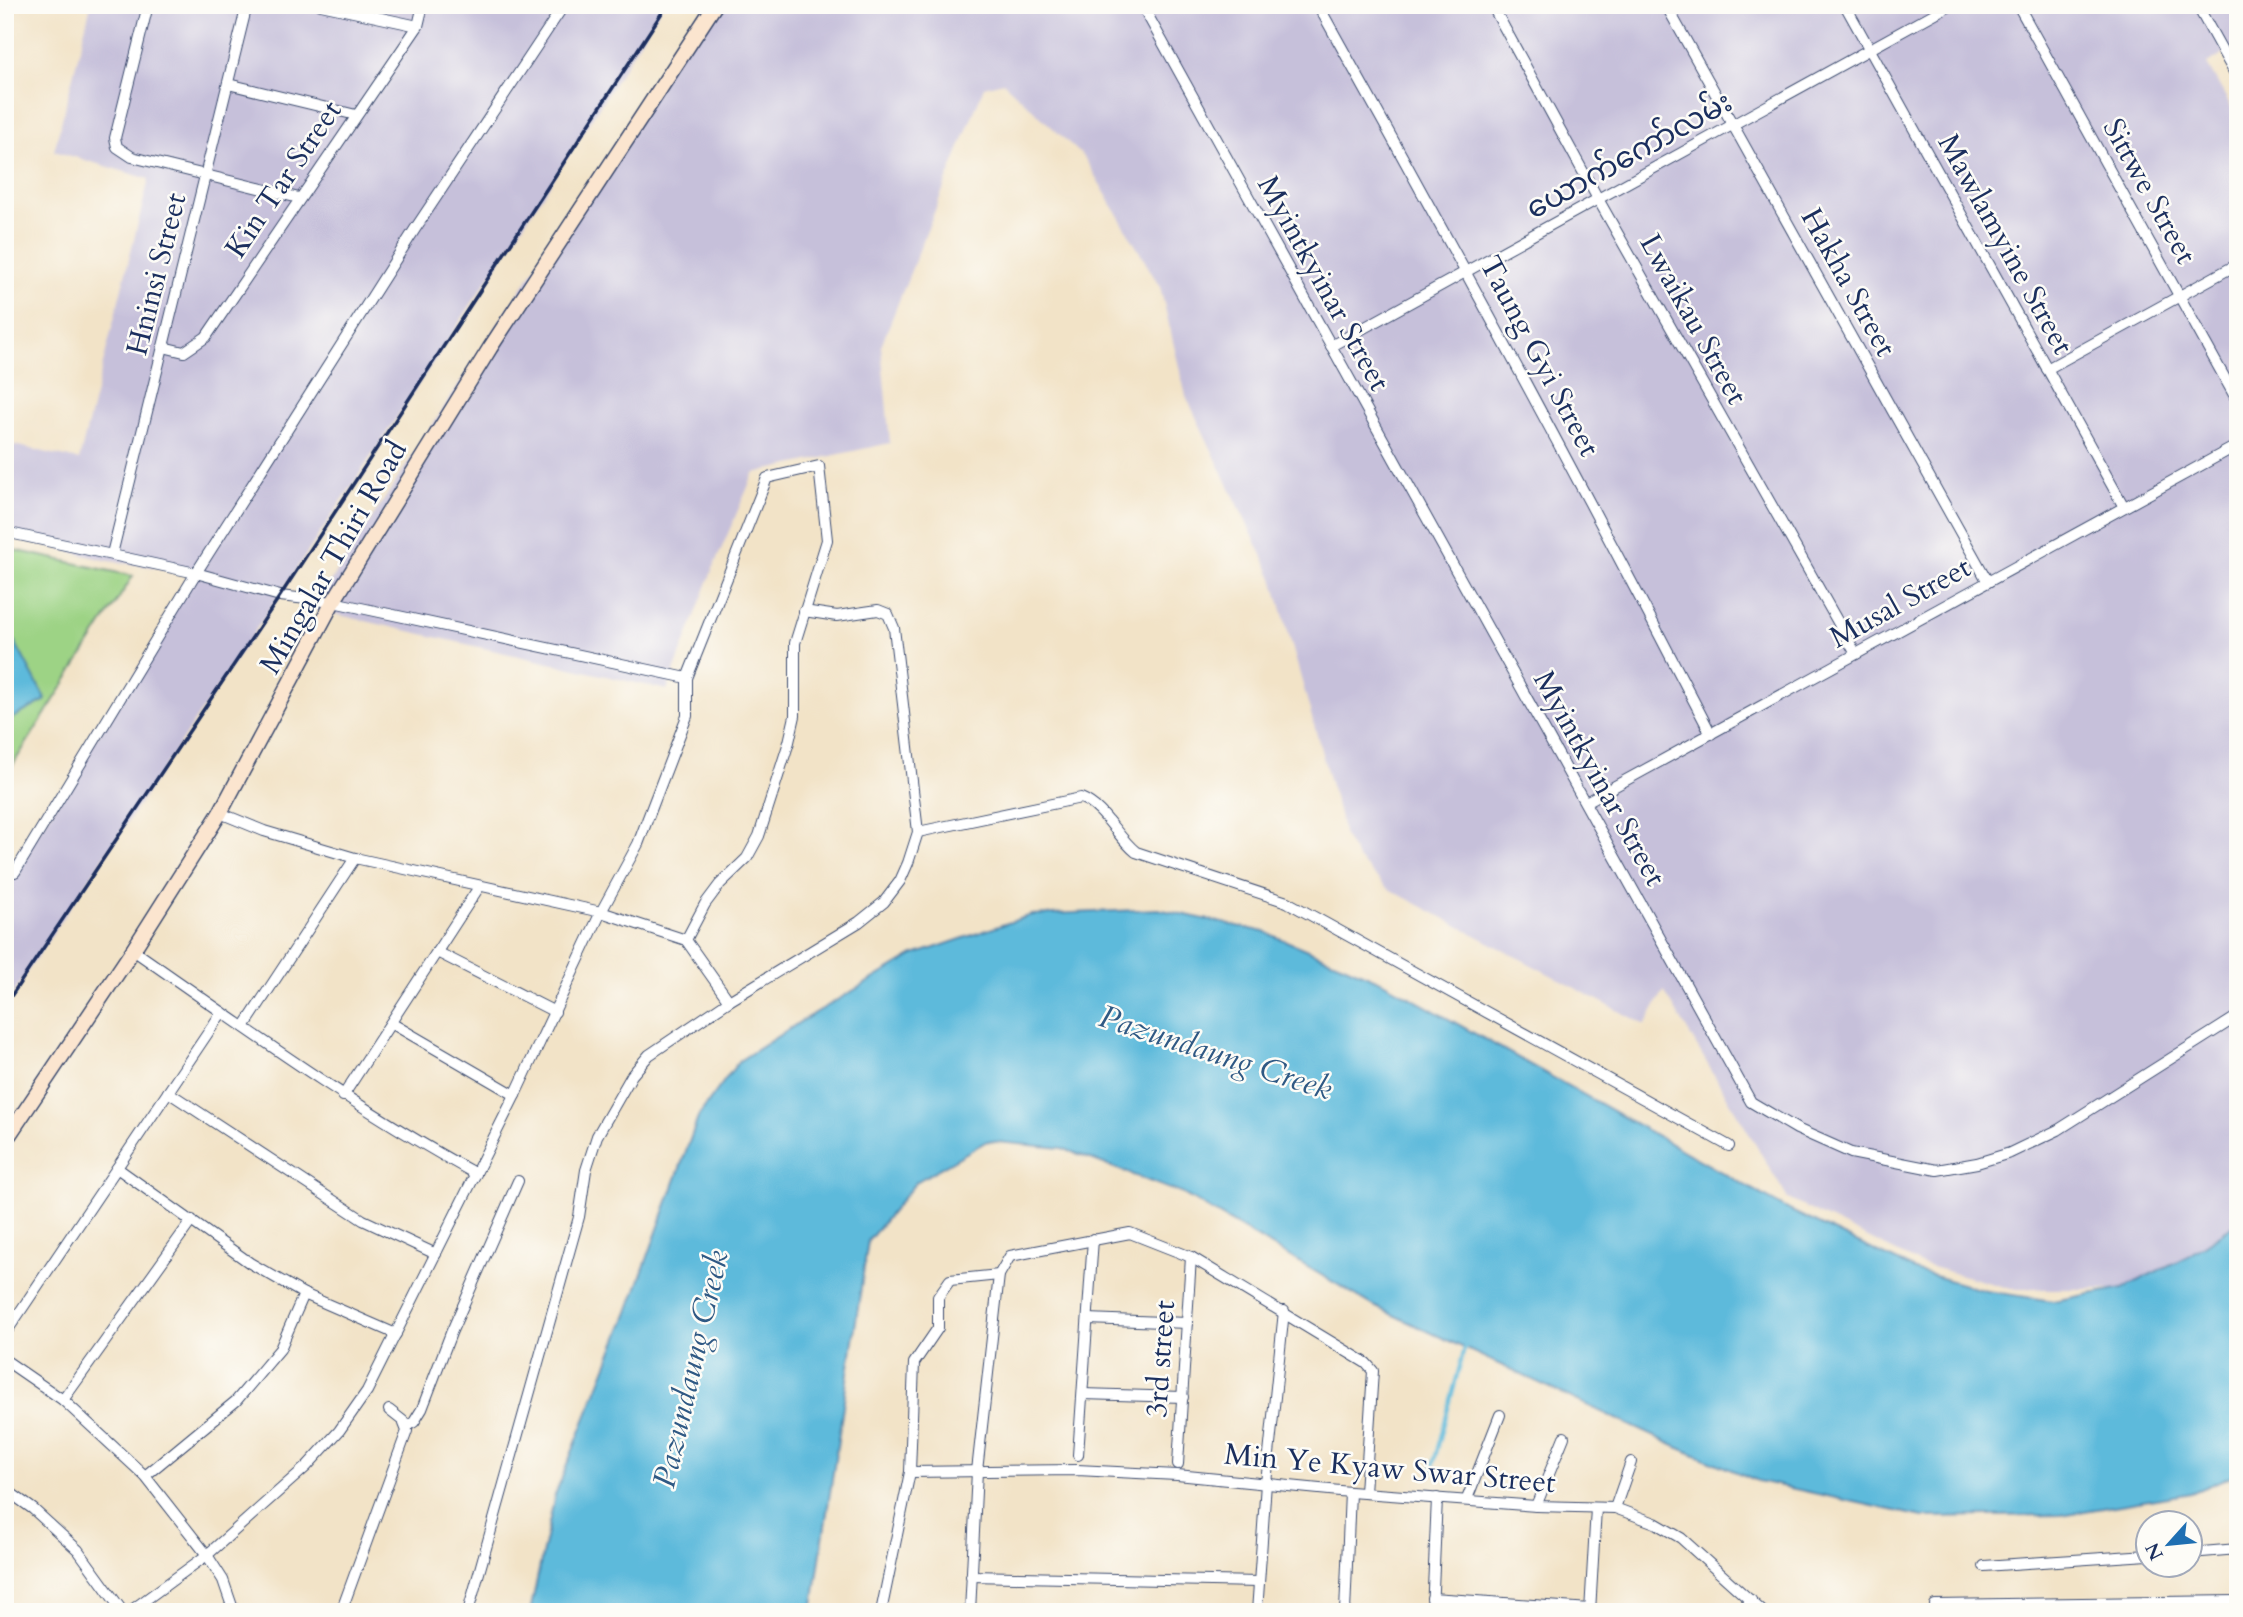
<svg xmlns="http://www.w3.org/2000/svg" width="2243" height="1617" font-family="Cardo,'Noto Sans Myanmar',serif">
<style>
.industrial{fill:#c6c0da}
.green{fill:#9dd385;stroke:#5c8172;stroke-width:2}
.water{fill:#5dbadb;stroke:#3c749c;stroke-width:2}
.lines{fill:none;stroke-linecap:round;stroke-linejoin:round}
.stream{stroke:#5dbadb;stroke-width:3.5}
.street-casing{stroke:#3b4a6e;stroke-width:12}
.secondary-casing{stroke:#3b4a6e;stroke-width:17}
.street{stroke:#fff;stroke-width:10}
.secondary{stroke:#fbe5cf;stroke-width:14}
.rail{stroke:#1b2f5e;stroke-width:3.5}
.labels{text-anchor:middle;stroke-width:5;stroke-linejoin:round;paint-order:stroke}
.street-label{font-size:30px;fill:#1b2f5e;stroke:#fdfcf7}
.water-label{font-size:32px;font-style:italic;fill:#2f5984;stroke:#fdfcf7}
</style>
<rect width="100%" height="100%" fill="#fdfcf7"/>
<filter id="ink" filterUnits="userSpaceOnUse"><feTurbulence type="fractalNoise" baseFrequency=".0143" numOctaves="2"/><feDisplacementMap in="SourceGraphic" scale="14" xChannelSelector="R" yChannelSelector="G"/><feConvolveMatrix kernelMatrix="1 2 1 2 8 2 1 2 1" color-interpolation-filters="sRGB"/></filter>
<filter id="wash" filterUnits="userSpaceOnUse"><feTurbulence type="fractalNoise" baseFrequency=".00686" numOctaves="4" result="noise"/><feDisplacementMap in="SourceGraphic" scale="28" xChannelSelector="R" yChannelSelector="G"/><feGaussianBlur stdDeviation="1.57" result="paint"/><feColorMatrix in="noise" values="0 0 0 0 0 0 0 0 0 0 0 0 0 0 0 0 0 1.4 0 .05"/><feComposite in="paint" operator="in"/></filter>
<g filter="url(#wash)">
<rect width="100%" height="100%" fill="#f2e3c7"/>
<g class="industrial">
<path d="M91,5H663L553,180L351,487L5,1005V878L49,816L196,573L109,561L5,536V443L79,460L149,179L54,151Z"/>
<path d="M706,5H2238V46L2207,64L2238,119V1231L2207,1253L2119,1289H2012L1921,1264L1788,1199L1664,991L1645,1025L1387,888L1358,859L1343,834L1342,825L1273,578L1186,396L1160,287L1084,157L1003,82L984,87L881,346L890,443L754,473L714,566L667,690L313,609Z"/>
</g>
<path class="green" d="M5,548L133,576L5,777Z"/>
<g class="water">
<path d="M8,629L46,700L5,722V630Z"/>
<path d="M1158,909L1265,932L1381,981L1791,1211L1917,1271L1986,1291L2053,1301L2123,1288L2188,1256L2238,1222V1473L2191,1493L2061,1515L1923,1517L1758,1481L1677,1447L1376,1307L1183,1194L1062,1148L987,1141L916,1182L868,1241L812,1612H530L555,1495L628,1312L699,1115L739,1061L800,1022L914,955L1031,915Z"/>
</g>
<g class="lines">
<path class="stream" d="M1431,1473L1465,1346"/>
</g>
</g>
<g filter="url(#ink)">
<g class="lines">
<g class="street-casing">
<g id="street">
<path d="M148,5L115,138L117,147L132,157L299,198"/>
<path d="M321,5L418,26"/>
<path d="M1142,5L1751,1102L1797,1129L1851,1153L1937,1170L1977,1163L2010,1153L2058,1130L2238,1016"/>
<path d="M1318,5C1453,246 1584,489 1711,734"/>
<path d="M1492,5L1598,199L1856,654"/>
<path d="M1666,5L1988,582"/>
<path d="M1845,5L2124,507"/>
<path d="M2018,5L2238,402"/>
<path d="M2197,5L2238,79"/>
<path d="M228,84L356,115"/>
<path d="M1331,346L1950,5"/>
<path d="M163,347L184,352L206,337L418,26L423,5"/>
<path d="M2047,369L2238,264"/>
<path d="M5,532L196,573L280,596L333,602L687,678"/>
<path d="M112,554L247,5"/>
<path d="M1586,802L2238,445"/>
<path d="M220,813L264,831L355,858L601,912L686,940L729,1001"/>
<path d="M918,832L1081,798C1105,808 1116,836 1136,852L1287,902L1729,1146"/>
<path d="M15,872L196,573L415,229L564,5"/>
<path d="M133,950C245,1028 355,1108 476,1174"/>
<path d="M437,952L555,1012"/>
<path d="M391,1023L515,1095"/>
<path d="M244,1027L355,858"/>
<path d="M168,1092L363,1220L436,1254"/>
<path d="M343,1096L479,887"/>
<path d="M117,1168L250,1263L304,1294L396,1334"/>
<path d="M1088,1319L1187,1323"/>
<path d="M5,1334L222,1012"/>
<path d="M5,1360L63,1400L145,1476L207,1555L223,1580L234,1612"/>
<path d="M1083,1394L1183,1397"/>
<path d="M63,1400L192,1220"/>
<path d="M406,1427L414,1422L422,1409L451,1333L518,1181"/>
<path d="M1078,1455L1093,1239"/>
<path d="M1178,1464L1191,1257"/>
<path d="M910,1472L1077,1470L1177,1475L1350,1492L1536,1506L1615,1508L1655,1523L1681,1538L1763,1612"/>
<path d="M145,1476L236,1401L280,1349L304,1294"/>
<path d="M5,1489L33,1509L78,1550L123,1612"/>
<path d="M1467,1499L1500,1415"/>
<path d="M1536,1506L1564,1437"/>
<path d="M1615,1508L1631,1462"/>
<path d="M2190,1553L2238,1549"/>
<path d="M1984,1566L2148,1555"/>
<path d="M971,1576L1259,1582"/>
<path d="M1432,1598L1590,1609"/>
<path d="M1935,1605L2238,1601"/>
<path d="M129,1612L207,1555L307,1466L339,1431L367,1391L515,1095L601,912L638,844L687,716V678L767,478L819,466L827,540L795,643V716L789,742L759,836L747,858L720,884L705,904L686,940"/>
<path d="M341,1612L407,1431L403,1421L389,1410"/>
<path d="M468,1612L579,1217L586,1170L597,1136L632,1075L649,1055L729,1001L859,922L884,902L900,881L908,863L918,832L894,628L888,614L878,610L837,616L804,611"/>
<path d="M881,1612L910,1472L914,1363L938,1328V1297L950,1280L999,1275"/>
<path d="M970,1612L977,1471L999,1275L1010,1256L1130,1233L1191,1257L1366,1363L1373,1371L1365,1492"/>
<path d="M1257,1612L1266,1483L1284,1311"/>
<path d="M1345,1612L1350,1492"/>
<path d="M1432,1612L1437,1498"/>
<path d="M1590,1612L1596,1508"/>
<path d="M1743,1612L1751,1600"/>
</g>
</g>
<g class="secondary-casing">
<path id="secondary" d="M5,1141L133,950L220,813L333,602L490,348L715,5"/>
</g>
<use href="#street" class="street"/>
<use href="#secondary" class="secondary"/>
<path class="rail" d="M5,1005L280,596L667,5"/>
</g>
</g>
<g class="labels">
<g class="street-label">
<text transform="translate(1629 155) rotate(-29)" y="10">ယောက်ကော်လမ်း</text>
<text transform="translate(283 179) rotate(-56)" y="10">Kin Tar Street</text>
<text transform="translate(2150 191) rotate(61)" y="10">Sittwe Street</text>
<text transform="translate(2006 244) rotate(61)" y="10">Mawlamyine Street</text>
<text transform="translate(156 274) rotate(-76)" y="10">Hninsi Street</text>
<text transform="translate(1849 282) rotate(61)" y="10">Hakha Street</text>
<text transform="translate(1324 283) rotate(61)" y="10">Myintkyinar Street</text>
<text transform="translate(1694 319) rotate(61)" y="10">Lwaikau Street</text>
<text transform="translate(1540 356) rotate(62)" y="10">Taung Gyi Street</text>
<text transform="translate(333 557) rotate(-60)" y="10">Mingalar Thiri Road</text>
<text transform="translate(1900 602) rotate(-29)" y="10">Musal Street</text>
<text transform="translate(1600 778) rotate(61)" y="10">Myintkyinar Street</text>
<text transform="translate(1160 1359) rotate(-86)" y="10">3rd street</text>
<text transform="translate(1390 1468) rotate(5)" y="10">Min Ye Kyaw Swar Street</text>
</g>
<g class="water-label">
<text transform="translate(1216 1052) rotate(18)" y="11">Pazundaung Creek</text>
<text transform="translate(690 1369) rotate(-77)" y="11">Pazundaung Creek</text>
</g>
</g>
<rect width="2243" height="1617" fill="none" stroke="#fdfcf7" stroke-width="28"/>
<g transform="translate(2169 1544) rotate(243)"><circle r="33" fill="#fdfcf7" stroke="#a3aaba" stroke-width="2"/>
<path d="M0-5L12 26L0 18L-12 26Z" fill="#1f6fb2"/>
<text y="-10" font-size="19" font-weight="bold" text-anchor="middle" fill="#1b2f5e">N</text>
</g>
</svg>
